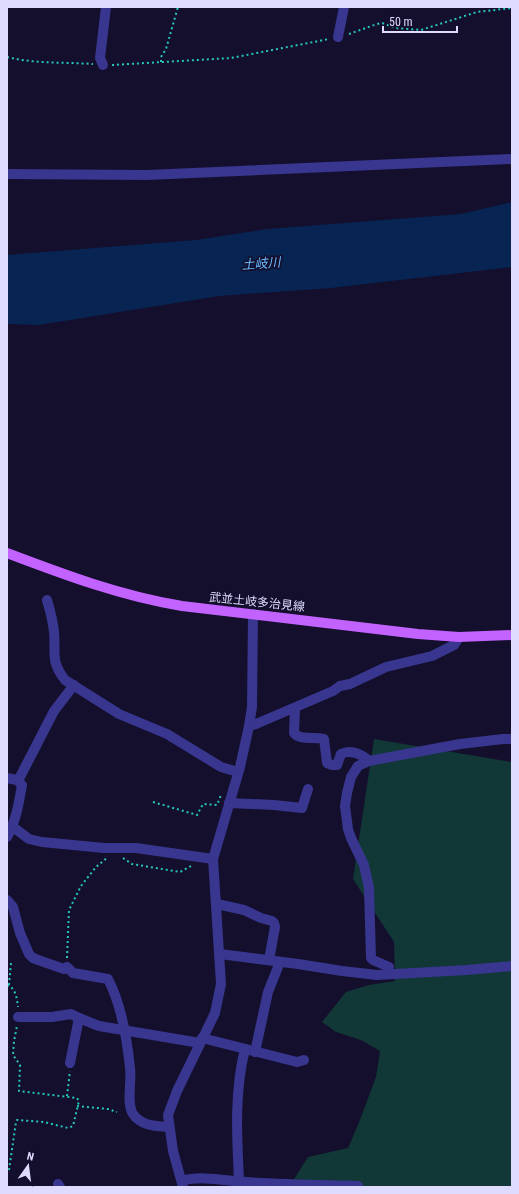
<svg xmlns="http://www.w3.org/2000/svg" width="519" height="1194" font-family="'Roboto Condensed','Noto Sans JP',sans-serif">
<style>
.green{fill:#113736}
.water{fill:#082452}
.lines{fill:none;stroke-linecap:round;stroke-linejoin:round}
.path{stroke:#26c8bc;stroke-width:2;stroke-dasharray:2 3;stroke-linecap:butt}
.minor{stroke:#38368f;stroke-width:10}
.major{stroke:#c262ff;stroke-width:10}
.labels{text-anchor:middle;stroke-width:3.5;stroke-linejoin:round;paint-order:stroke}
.street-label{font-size:12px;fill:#dedbff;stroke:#140f2d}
.water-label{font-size:13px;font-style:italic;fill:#69bbff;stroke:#140f2d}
</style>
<rect width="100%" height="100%" fill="#140f2d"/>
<path class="green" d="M374,739L512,762V1187H289L308,1157L348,1148L358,1125L376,1077L380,1051L361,1040L336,1032L322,1022L346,992L369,985L395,981L394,942L353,879Z"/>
<path class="water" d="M512,202V267L331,288L219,296L39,325L7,324V255L196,240L267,229L461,214Z"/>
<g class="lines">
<g class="path">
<path d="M349,34L377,24L382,23L396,28L421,30L477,12L512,8"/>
<path d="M7,57C35,64 64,62 93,64"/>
<path d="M161,62V57L166,49L178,7"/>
<path d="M112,65L231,58L329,39"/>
<path d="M153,802L197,815L203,804L217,805L221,795"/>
<path d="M123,858L132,864L180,872L191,866"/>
<path d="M67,958L69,910L81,886L96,867L108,857"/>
<path d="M7,985C16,988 17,999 18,1007"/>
<path d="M9,985L11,963"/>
<path d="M67,1096L70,1071"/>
<path d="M77,1106L108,1109L117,1112"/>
<path d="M9,1170L16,1122L17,1120L44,1122L68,1128L73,1126L79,1101L77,1098L19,1091L20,1065L13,1055L14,1041L17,1026"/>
</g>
<g class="minor">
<path d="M338,37L344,7"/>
<path d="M103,65L100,58L106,7"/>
<path d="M7,174L147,175L512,159"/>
<path d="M47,600C50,610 53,621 54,632C56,653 50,661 65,680L119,714L167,734L221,767L238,772"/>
<path d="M295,708L294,733C300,741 315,736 324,739L327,763L332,765H337L341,754C350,749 362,754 369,761L460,744L503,739H512"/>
<path d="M249,726L256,724L333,691L340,686L350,684L386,667L432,656L454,645L459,637"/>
<path d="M369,761L358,766L351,777L347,793L345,806L348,829L351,838L364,865L369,888L371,958L373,960L389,967"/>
<path d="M7,778L17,780L22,785C19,803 16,821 7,837"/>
<path d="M17,780L20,777L54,711L74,685"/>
<path d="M229,803L274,805L302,808L308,789"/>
<path d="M13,827L29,839L42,842L104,848H136L213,859"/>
<path d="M7,900L13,907L20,933L29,954L33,958L41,961L64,969L67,967L73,973L108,979C122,1006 127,1038 130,1068C132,1081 126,1104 133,1114C141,1126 156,1126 169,1127"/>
<path d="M217,904L244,910L261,918L272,921L274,923L275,927L269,960"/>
<path d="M220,954L298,964L342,971L377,975L467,970L512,966"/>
<path d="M18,1017H52L71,1014L79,1018L99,1026L200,1043"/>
<path d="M202,1038L297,1062L304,1060"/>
<path d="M255,1052L268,992L280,962"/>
<path d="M70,1063L79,1018"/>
<path d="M182,1181C201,1175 227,1181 246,1182C284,1185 321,1185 358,1186"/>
<path d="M239,1181C237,1138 234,1092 245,1049"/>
<path d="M58,1184L60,1187"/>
<path d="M183,1187L173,1151L168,1115L177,1091L215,1013L221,984L213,859L240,767L249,726L252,707L253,614"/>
</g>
<path class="major" d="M7,553C65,575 121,596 182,606L418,634L459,637L512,635"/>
</g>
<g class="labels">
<g class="street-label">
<text transform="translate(257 602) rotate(6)" y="4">武並土岐多治見線</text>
</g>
<g class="water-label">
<text transform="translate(261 263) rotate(-4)" y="5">土岐川</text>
</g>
</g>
<rect width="519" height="1194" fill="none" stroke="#dedbff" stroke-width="16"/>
<g transform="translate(28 1166) rotate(14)" stroke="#140f2d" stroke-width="3" paint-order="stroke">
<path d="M0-3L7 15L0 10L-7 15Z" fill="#dedbff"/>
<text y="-6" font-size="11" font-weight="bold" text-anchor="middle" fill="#dedbff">N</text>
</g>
<path d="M383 26v6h74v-6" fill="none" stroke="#dedbff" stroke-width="2"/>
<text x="389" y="26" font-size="12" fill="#dedbff" stroke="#140f2d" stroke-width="3" paint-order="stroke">50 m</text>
</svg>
